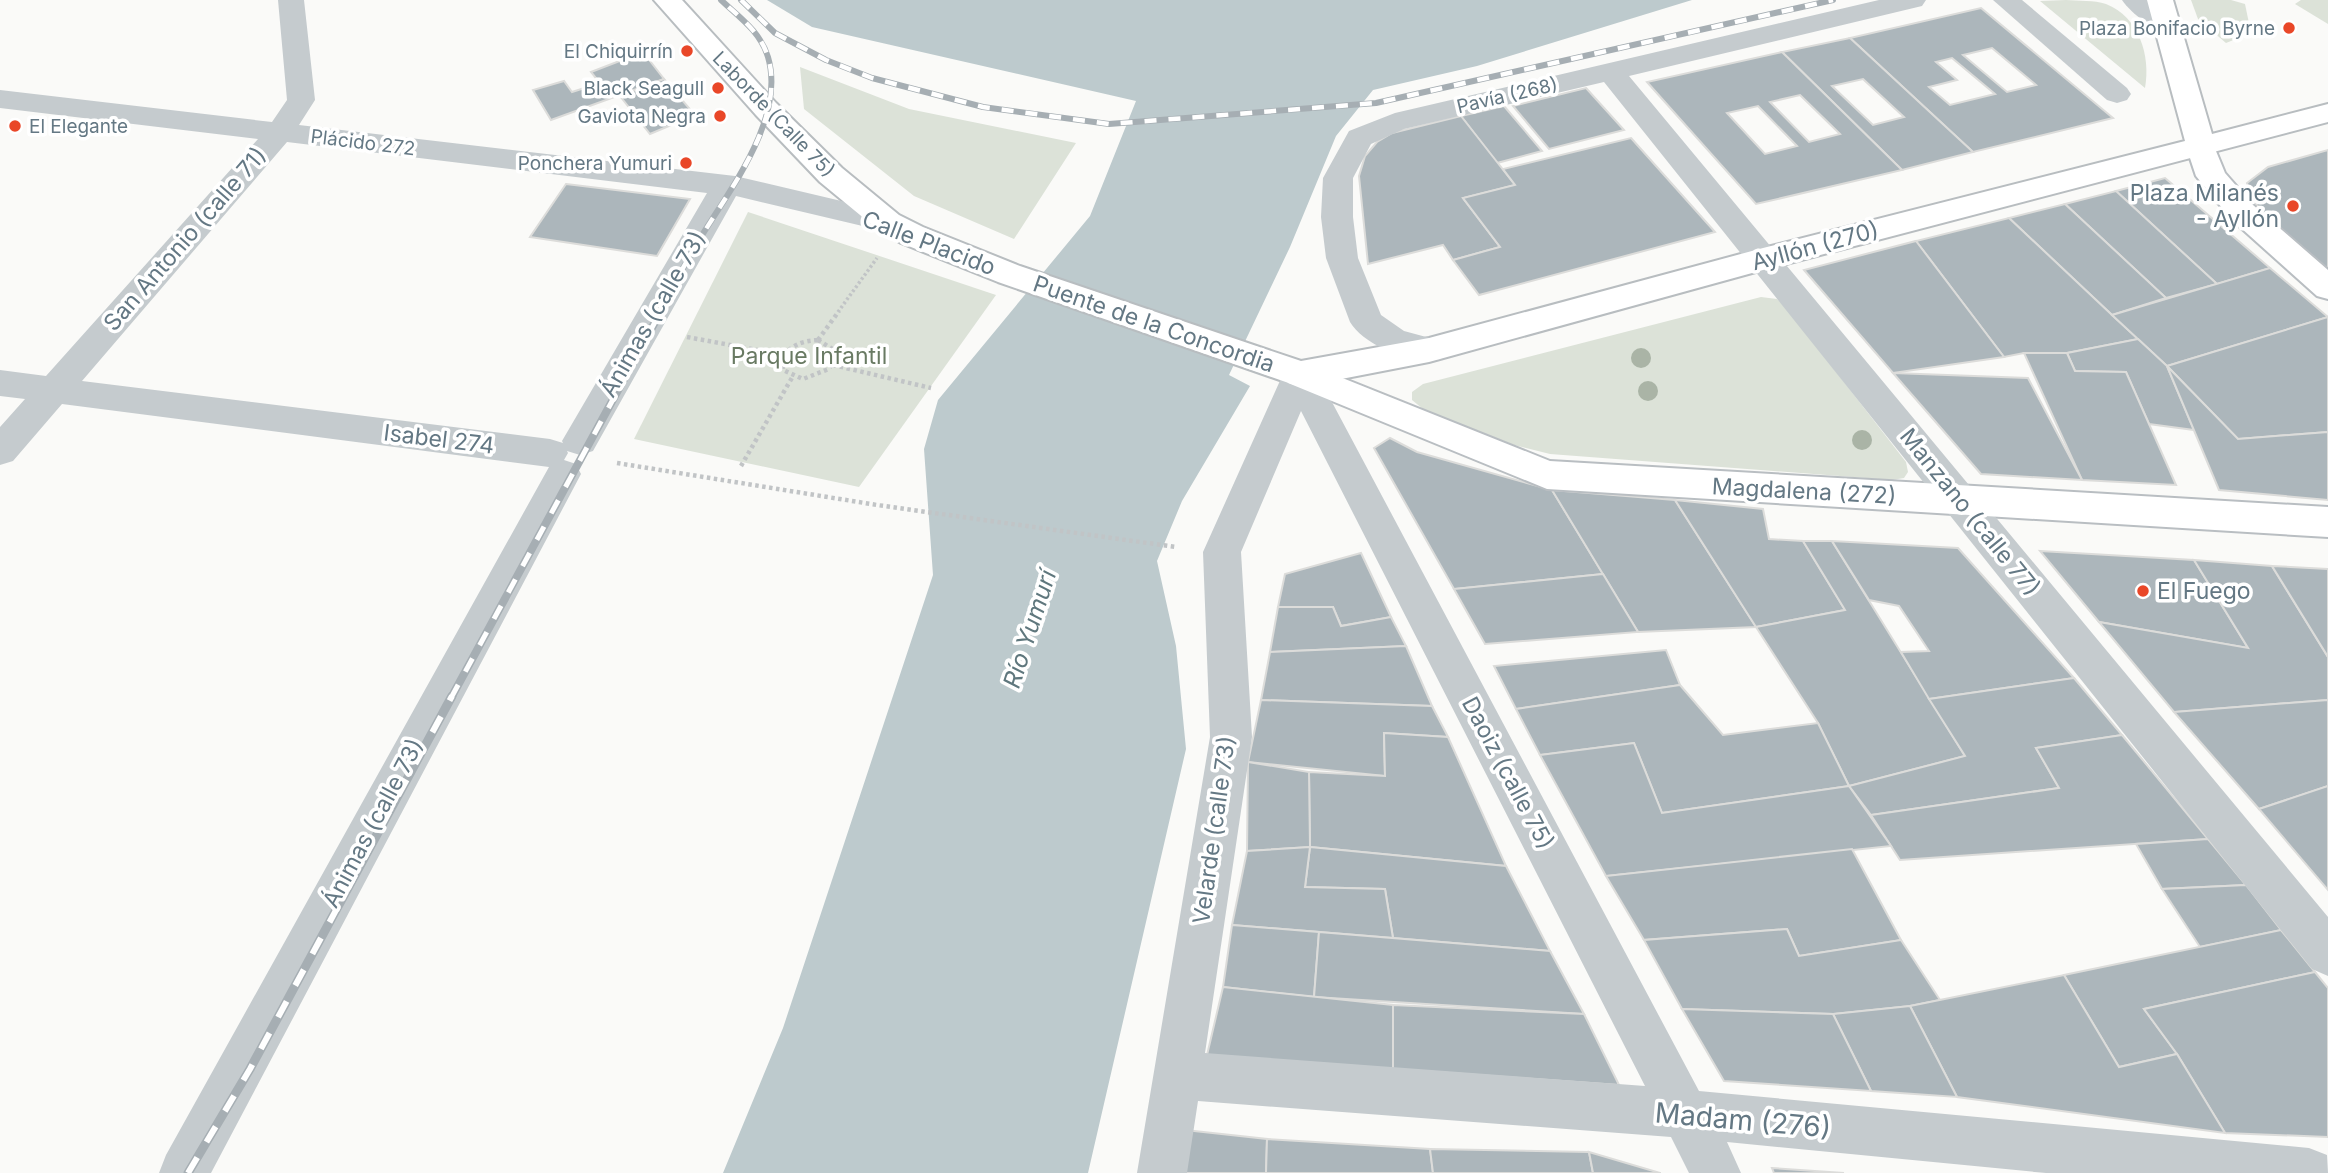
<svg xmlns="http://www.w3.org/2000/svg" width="2328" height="1173" font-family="Inter,sans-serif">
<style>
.green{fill:#dce2d8}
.water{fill:#bdcacd}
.building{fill:#acb6bb;stroke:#dcdcda;stroke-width:2;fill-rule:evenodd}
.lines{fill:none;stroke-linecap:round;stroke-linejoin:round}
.major-casing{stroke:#b9bec2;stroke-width:4}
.highway-casing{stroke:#b8bdc0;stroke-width:4}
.path-far1{stroke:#c1c4c6;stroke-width:3.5;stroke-dasharray:2.5 2.5;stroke-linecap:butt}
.path{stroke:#c1c4c6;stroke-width:4.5;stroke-dasharray:3.5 3.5;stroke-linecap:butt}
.minor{fill:#c5cbce;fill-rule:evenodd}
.major{fill:#fff;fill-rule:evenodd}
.highway{fill:#fff;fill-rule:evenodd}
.rail-far2-casing{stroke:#a6aeb3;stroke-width:6}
.rail-far1-casing{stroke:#a6aeb3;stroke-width:8}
.rail-casing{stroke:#a6aeb3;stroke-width:9}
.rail-far2{stroke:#fff;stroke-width:4.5;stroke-dasharray:12;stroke-linecap:butt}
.rail-far1{stroke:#fff;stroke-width:5;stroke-dasharray:15;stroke-linecap:butt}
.rail{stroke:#fff;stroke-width:6;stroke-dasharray:18;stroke-linecap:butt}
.tree{fill:#aab4a6}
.poi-dot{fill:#e94728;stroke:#fff;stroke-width:2.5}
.labels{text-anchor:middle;stroke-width:7;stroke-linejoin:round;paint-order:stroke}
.far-poi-label{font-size:19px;fill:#647884;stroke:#fff;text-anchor:end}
.far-street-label{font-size:19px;fill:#647884;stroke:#fff}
.poi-label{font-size:23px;fill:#647884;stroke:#fff;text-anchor:end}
.street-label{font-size:23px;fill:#647884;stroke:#fff}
.park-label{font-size:23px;fill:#697a63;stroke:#fff}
.water-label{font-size:24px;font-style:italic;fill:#5f777d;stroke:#fff}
.near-street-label{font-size:28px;fill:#647884;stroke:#fff}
</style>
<rect width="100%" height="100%" fill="#fafaf8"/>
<g class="green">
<path d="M2066,0C2079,1 2094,0 2106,4C2139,17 2151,56 2145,88L2040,1Z"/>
<path d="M2191,0H2231L2245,4L2251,33L2226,43L2198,19Z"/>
<path d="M2301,0H2328V24L2295,4Z"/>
<path d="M800,67L909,109L1076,143L1014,239L914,196L804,109Z"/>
<path d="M748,212L996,295L859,487L634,439Z"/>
<path d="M1761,297L1777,299L1785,306L1906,462L1908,472L1904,478L1892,480L1550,454L1514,445L1423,409L1412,400V392L1423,384Z"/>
</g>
<path class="water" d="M767,0H1692L1477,66L1373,90L1336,136L1290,247L1229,375L1250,386L1182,501L1157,561L1176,646L1186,749L1088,1173H723L783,1028L933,575L924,449L938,400L1090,216L1136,101L812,27Z"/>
<g class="building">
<path d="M1981,8L2113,118L1973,152L1850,38ZM1992,48L2036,85L2007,92L1963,55ZM1952,58L1995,94L1950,105L1929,87L1957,80L1936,62Z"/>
<path d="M1850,38L1973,152L1902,170L1782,52ZM1863,79L1904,117L1873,125L1832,86Z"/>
<path d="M643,52L664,79L551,120L533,90L564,81L572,92L600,83L591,72Z"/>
<path d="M1782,52L1902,170L1756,204L1647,82ZM1800,95L1840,134L1809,142L1770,102ZM1758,106L1797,146L1765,154L1727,113Z"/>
<path d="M664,79L695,115L650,134L620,96Z"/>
<path d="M1586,88L1624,130L1549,149L1513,106Z"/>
<path d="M1504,106L1542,151L1497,163L1461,116Z"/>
<path d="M1461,116L1515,185L1463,198L1500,247L1453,260L1443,245L1368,264L1359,176L1365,156L1377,142L1392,133Z"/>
<path d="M1631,138L1715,232L1479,295L1453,260L1500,247L1463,198L1515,185L1503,169Z"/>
<path d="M2328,150V270L2264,215L2252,198L2247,183L2268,167Z"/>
<path d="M2165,178L2270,268L2217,284L2116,191Z"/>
<path d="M566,184L690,199L657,256L530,237Z"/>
<path d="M2116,191L2217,284L2166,298L2065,204Z"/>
<path d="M2065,204L2166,298L2112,315L2009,218Z"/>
<path d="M2009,218L2112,315L2138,339L2067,353H2024L2004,357L1916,241Z"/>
<path d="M1916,241L2004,357L1893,373L1804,270Z"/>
<path d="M2270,268L2328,317L2167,366L2112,315Z"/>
<path d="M2328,317V432L2238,439L2167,366Z"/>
<path d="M2138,339L2167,366L2194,430L2149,424L2126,372L2075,371L2067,353Z"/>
<path d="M2024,353H2067L2075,371L2126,372L2176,485L2082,480Z"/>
<path d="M2167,366L2238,439L2328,432V500L2219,490Z"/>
<path d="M1893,373L2028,378L2082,480L1981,474Z"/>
<path d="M1390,438L1417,452L1552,490L1603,574L1454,589L1374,448Z"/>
<path d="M1552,490L1675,500L1756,627L1638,632Z"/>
<path d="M1675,500L1763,509L1769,539L1803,541L1845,610L1756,627Z"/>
<path d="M1803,541H1832L1965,756L1849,786L1818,723L1756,627L1845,610Z"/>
<path d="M1832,541L1958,548L2074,678L1929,699L1901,652L1929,651L1899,606L1869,600Z"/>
<path d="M2040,551L2194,560L2248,648L2099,622Z"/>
<path d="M1361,553L1391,617L1341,626L1333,607H1278L1285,574Z"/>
<path d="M2194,560L2272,566L2328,657V700L2174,712L2099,622L2248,648Z"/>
<path d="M2272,566L2328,569V657Z"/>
<path d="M1603,574L1638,632L1485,644L1454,589Z"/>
<path d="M1278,607H1333L1341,626L1391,617L1406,646L1270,652Z"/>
<path d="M1406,646L1432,706L1261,700L1270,652Z"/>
<path d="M1666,650L1680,685L1516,709L1494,666Z"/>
<path d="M2074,678L2122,735L2036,748L2059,788L1871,815L1849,786L1965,756L1929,699Z"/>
<path d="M1680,685L1723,735L1818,723L1849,786L1662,813L1634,743L1540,755L1516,709Z"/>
<path d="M1261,700L1432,706L1448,737L1384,733L1385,776L1248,762Z"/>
<path d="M2328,700V786L2259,809L2174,712Z"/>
<path d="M1384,733L1448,737L1506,866L1310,847L1309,772L1385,776Z"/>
<path d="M2122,735L2208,839L1900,860L1871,815L2059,788L2036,748Z"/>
<path d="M1634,743L1662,813L1849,786L1891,846L1606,876L1540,755Z"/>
<path d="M1248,762L1309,772L1310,847L1247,851Z"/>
<path d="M2328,786V890L2259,809Z"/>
<path d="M2208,839L2246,885L2162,889L2136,844Z"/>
<path d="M1310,847L1506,866L1550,951L1393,938L1385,889L1305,887Z"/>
<path d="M1310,847L1305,887L1385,889L1393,938L1232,925L1247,851Z"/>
<path d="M1852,849L1901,940L1799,956L1787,929L1644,940L1606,876Z"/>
<path d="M2246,885L2281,930L2200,947L2162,889Z"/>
<path d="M1232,925L1319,932L1314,997L1223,987Z"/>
<path d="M1787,929L1799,956L1901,940L1940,1000L1910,1006L1833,1014L1682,1009L1644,940Z"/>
<path d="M2281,930L2315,972L2144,1009L2177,1054L2119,1067L2064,975Z"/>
<path d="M1319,932L1550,951L1584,1014L1314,997Z"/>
<path d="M2315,972L2328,988V1137L2225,1133L2177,1054L2144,1009Z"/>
<path d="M2064,975L2119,1067L2177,1054L2225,1133L1957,1097L1910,1006Z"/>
<path d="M1223,987L1393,1005V1069L1207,1055Z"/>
<path d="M1393,1005L1584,1014L1619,1085L1393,1069Z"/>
<path d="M1910,1006L1957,1097L1871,1091L1833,1014Z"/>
<path d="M1682,1009L1833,1014L1871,1091L1724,1081Z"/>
<path d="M1185,1130L1267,1139L1266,1173H1181Z"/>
<path d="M1267,1139L1430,1149L1433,1173H1266Z"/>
<path d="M1430,1149L1589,1152L1593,1173H1433Z"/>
<path d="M1589,1152L1660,1173H1661H1593Z"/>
<path d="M1772,1168L1844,1173H1774Z"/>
</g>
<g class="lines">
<g class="major-casing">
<g id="major">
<path d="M2201,137L2211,139L2225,173L2253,205L2328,270V299L2317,296L2231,219L2196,176L2186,146L2191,139Z"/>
<path d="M1300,361L1550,461L2328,507V537L1547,489L1288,383L1283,374L1288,365Z"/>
</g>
</g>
<g class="highway-casing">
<path id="highway" d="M654,0H682L776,103L842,168L899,215L923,227L1020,266L1301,361L1429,338L1763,248L2185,141L2147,0H2173L2212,134L2328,104V122L1763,270L1429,362L1300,387L998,282L901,243L877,229L820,182L756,115Z"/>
</g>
<path class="path-far1" d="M838,312L877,258"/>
<g class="path">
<path d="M687,337L784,355"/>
<path d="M818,340L834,350L836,357L829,369L803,379L783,370L782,358C791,345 802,341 818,340Z"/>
<path d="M818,340L839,311"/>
<path d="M833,365L931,388"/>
<path d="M617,463L877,505L1176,547"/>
<path d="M741,466L793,376"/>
</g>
<g class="minor">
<path d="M278,0H304L315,100L299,125L735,176L888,212L899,215L904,222L899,229L888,232L736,196L593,451L580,455L567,451L562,441L707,193L287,142L82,381L550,439L563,443L568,453L564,460L576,464L581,474L211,1173H159L166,1155L549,467L62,404L13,461L0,465V427L25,399L0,396V370L46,376L258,139L0,108V90L272,122L287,100Z"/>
<path d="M1879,0H1926L1922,6L1629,76L2328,917V976L2312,969L1604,82L1404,129L1371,144L1353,178V217L1358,258L1381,315L1404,331L1441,341L1446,350L1441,359C1415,366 1364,346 1350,322L1326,258L1321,217L1323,178L1349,131L1395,113Z"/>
<path d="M1993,0H2022L2127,88L2131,94L2127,100L2117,103L2107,100Z"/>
<path d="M2122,0H2153L2183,24L2179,30C2159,35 2133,16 2122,0Z"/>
<path d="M1300,361L1312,365L1317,374L1699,1091L2309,1148L2327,1155L2328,1173H2046L1727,1142L1741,1173H1689L1671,1137L1198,1101L1187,1173H1137L1210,737L1203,552L1283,374L1288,365ZM1301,411L1645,1086L1205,1053L1252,737L1241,552Z"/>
</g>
<use href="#major" class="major"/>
<use href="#highway" class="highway"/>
<g class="rail-far2-casing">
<g id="rail-far2">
<path d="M741,0L775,33L826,60L872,78L983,107L1109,124L1376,103L1833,0"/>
<path d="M660,312C673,287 686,261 701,237C730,189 786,118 768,57C760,31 739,17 721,0"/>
</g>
</g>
<g class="rail-far1-casing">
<path id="rail-far1" d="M451,698L661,311"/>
</g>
<g class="rail-casing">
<path id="rail" d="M188,1173L250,1069L452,696"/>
</g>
<use href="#rail-far2" class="rail-far2"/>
<use href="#rail-far1" class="rail-far1"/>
<use href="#rail" class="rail"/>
</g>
<g class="tree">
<circle cx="1641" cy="358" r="10"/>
<circle cx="1648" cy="391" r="10"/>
<circle cx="1862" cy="440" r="10"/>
</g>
<g class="poi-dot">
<circle cx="2289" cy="28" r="7"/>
<circle cx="687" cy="51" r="7"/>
<circle cx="718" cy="88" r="7"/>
<circle cx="720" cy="116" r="7"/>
<circle cx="15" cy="126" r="7"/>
<circle cx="686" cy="163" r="7"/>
<circle cx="2293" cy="206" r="7"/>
<circle cx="2143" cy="591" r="7"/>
</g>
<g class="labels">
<g class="far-poi-label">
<text x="2275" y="35">Plaza Bonifacio Byrne</text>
<text x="673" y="58">El Chiquirrín</text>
<text x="704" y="95">Black Seagull</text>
<text x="706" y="123">Gaviota Negra</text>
<text x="29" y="133" text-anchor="start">El Elegante</text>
<text x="672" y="170">Ponchera Yumuri</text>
</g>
<g class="far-street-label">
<text transform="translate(1507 95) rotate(-13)" y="7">Pavía (268)</text>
<text transform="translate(774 114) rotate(46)" y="7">Laborde (Calle 75)</text>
<text transform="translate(363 142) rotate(7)" y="7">Plácido 272</text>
</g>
<g class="poi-label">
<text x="2279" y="201">Plaza Milanés<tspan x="2279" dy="26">- Ayllón</tspan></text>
<text x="2157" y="599" text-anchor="start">El Fuego</text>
</g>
<g class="street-label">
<text transform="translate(185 239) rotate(-49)" y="8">San Antonio (calle 71)</text>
<text transform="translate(929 243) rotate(21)" y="8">Calle Placido</text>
<text transform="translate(1815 246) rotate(-15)" y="8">Ayllón (270)</text>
<text transform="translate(653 314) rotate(-60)" y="8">Ánimas (calle 73)</text>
<text transform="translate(1154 324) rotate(19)" y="8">Puente de la Concordia</text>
<text transform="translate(439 439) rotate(7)" y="8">Isabel 274</text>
<text transform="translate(1804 491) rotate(3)" y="8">Magdalena (272)</text>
<text transform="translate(1970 512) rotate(51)" y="8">Manzano (calle 77)</text>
<text transform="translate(1508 773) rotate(62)" y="8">Daoiz (calle 75)</text>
<text transform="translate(373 823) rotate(-62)" y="8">Ánimas (calle 73)</text>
<text transform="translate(1214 830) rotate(-82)" y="8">Velarde (calle 73)</text>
</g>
<g class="park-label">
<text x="809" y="364">Parque Infantil</text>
</g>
<g class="water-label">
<text transform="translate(1030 629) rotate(-72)" y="8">Río Yumurí</text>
</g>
<g class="near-street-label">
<text transform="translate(1743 1120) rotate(5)" y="10">Madam (276)</text>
</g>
</g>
</svg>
